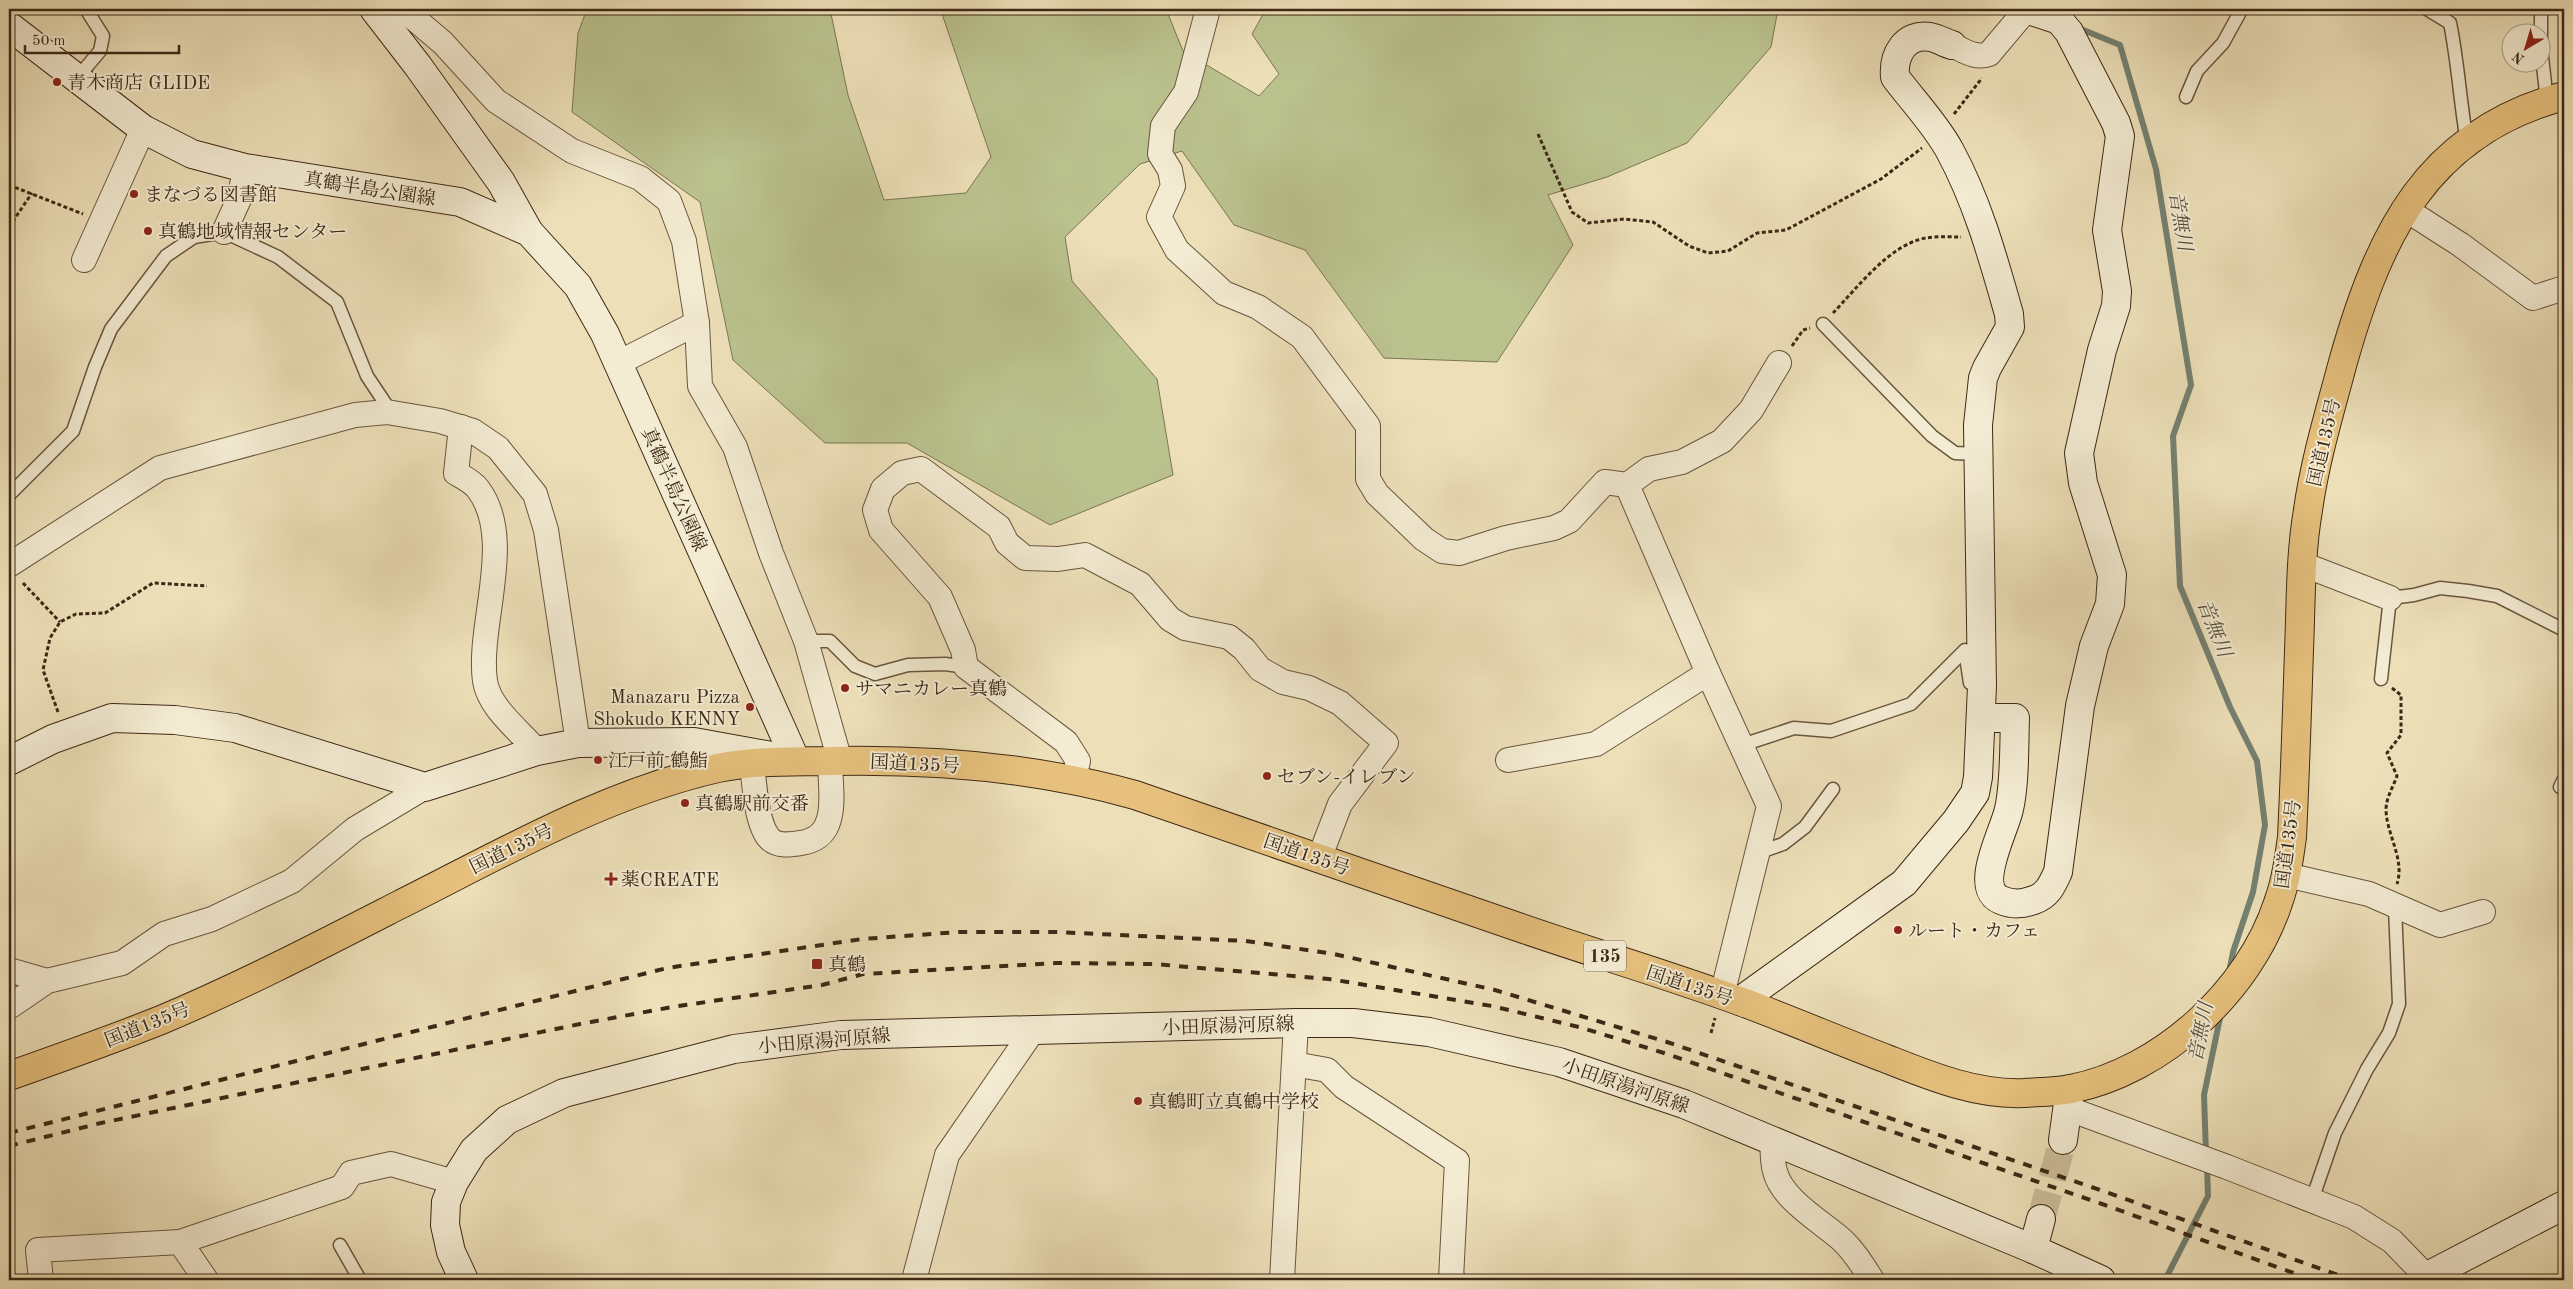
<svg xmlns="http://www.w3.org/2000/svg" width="2573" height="1289" font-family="'Old Standard TT','Noto Serif JP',serif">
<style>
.green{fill:#bac28e;stroke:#7c7552}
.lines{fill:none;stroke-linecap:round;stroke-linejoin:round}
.stream{stroke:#748171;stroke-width:6}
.secondary-tunnel{stroke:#cabb98;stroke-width:28;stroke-dasharray:28 14;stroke-linecap:butt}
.lane-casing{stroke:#69563e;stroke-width:15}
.street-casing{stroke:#69563e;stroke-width:26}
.secondary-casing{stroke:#3d2815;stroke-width:30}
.highway-casing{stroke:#3d2815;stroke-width:30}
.path{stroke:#3d2815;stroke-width:3;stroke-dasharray:4 2.5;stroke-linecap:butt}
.lane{stroke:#f3ebd2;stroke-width:12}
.street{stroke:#f3ebd2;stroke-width:24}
.secondary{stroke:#f3ebd2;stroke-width:28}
.highway{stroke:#e6c07c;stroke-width:28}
.rail{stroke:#3d2815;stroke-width:4;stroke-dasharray:9 9;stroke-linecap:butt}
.poi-dot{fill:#8f2418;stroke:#f3ebd2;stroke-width:2}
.labels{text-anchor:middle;stroke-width:4;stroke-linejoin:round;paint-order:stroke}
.shield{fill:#f3ebd2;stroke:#74624e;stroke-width:1}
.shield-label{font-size:18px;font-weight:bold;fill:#3d2815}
.poi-label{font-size:19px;fill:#3d2815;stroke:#f3ebd2;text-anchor:start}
.street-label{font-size:19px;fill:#3d2815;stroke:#f3ebd2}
.water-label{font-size:20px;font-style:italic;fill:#544d3c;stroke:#f3ebd2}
</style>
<rect width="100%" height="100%" fill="#ede0b9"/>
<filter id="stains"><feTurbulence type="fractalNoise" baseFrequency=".004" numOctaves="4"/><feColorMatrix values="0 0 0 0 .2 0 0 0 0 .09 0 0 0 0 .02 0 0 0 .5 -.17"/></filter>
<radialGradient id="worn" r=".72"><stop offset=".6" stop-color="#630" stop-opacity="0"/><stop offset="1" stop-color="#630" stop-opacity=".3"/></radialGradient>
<path class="green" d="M587,9H830L848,95L884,200L966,193L991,157L942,14L937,9H1166L1183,51L1259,96L1279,74L1252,34L1266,9H1778L1771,47L1687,143L1607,177L1548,195L1573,245L1497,362L1384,358L1305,250L1234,225L1182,151L1140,164L1065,237L1072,281L1157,379L1173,475L1050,525L907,443H825L733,360L700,202L572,112L578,33Z"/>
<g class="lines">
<g class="stream">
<path d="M2076,27L2120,45L2156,169L2191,385L2173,436L2180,586L2230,707L2257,761L2265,825L2253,892L2233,952L2229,972"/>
<path d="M2206,1154L2204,1095L2221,1013"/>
<path d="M2165,1280L2208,1196L2207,1164"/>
</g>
<path class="secondary-tunnel" d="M2041,1219L2063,1140"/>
<g class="lane-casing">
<g id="lane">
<path d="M2427,9L2450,23C2458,62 2460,102 2467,142"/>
<path d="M2541,9V48L2547,101"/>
<path d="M77,78L100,51L103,36L86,9"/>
<path d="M2186,97L2197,71L2223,43L2239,14L2240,9"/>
<path d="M1823,324L1932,436L1955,453L1977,454"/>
<path d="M9,495L73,431L95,367L111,329L166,256L194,237L224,232L278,257L337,302L367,376L385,403L387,412"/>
<path d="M806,641H830L855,666L875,674L908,665L945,664L966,667"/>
<path d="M2381,679L2390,598L2414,595L2440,588L2468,591L2497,596L2564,630"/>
<path d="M1742,745L1794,728L1831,731L1911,704L1965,650L1970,683"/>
<path d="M2560,787L2564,779"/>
<path d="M1757,853L1783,844L1805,827L1833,789"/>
<path d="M2312,1200L2335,1133L2367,1069L2389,1033L2399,1004L2395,907"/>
<path d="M340,1245L360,1280"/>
</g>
</g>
<g class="street-casing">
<g id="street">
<path d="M403,9L443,43L496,101L572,151L640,178L669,201L684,241L697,323L700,386L735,447L771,553L806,641L840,761"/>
<path d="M1208,9L1186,92L1163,126L1160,154L1170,170L1173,186L1159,217L1177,250L1224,293L1258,307L1302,337L1368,426V479L1377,494L1424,539L1442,551L1459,553L1506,538L1554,528L1569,521L1605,482L1627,485L1708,673L1769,806L1722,995"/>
<path d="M1952,45C1965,51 1975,59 1989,54L2027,9"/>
<path d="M2405,209L2461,245L2533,298L2564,288"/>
<path d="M224,232L240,197L245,168"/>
<path d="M84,260L143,129"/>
<path d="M618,363L697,323"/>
<path d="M461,427L456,473C463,477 473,482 478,489C516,539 477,624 485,681C489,708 520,731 537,751"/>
<path d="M1627,485L1649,469L1682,462L1722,441L1751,410L1779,363"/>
<path d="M2302,564L2390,598"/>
<path d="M9,565L160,468L355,415L387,412L440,421L473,431L498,448L535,494L546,530L578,743"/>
<path d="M1508,760L1596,744L1708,673"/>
<path d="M752,762C754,782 756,823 769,838C778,848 794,844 806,842C818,839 826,831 829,819C834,802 830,779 830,761"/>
<path d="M1074,779L1078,761L1066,742L966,667L963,650L940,597L881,530L875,510L883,489L902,473L921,469L999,527L1007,543L1025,558L1058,559L1085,555L1140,584L1170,619L1185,628L1229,637L1244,649L1260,669L1283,682L1309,688L1340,703L1386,743L1340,804L1319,859"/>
<path d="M2286,875L2369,894L2440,925L2483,912"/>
<path d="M9,970L47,981"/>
<path d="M9,1007L47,981L122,963L164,934L212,919L292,881L355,829L425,787"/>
<path d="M1294,1064L1327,1070L1344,1087L1457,1161L1451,1279L1454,1280"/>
<path d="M2069,1109L2227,1167L2354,1217L2392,1241L2426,1276"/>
<path d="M1772,1140C1773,1150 1772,1162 1775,1171C1781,1199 1822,1222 1842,1240C1855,1252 1863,1266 1872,1280"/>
<path d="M180,1242L206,1280"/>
<path d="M41,1280L38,1250L180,1242L342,1187L351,1173L391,1164L454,1182"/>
<path d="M914,1280L947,1155L1034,1029"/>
<path d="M1282,1280L1296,1023"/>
</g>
</g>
<g class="secondary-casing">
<g id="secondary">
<path d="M374,9L418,66L501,182L529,232"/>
<path d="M9,26L143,129L192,154L245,168L460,202L529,232L578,286L605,334L796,761"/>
<path d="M1981,718H2015C2014,745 2015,783 2009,809C2005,830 1972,888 2001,900C2013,905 2022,904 2034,900C2048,895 2052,885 2058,872L2080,706L2094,646L2110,604L2112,575L2083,483L2079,453L2102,350L2116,306L2117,291L2107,230L2120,136L2116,123L2069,32L2059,20L2026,9"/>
<path d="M9,761L53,739L112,718L175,720L235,728L425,787L537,751L578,743L694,742L777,757"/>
<path d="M1740,1001L1904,883L1956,821L1975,793L1978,777L1982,686L1978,425L1983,378L1987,368L2010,327L2009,314C1993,258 1978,203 1950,151C1936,125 1913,101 1895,77C1893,55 1905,33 1930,37C1937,38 1945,43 1952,45"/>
<path d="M2063,1140L2070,1089"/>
<path d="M2033,1249L2041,1219"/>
<path d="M464,1280L451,1252L445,1225L446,1202L454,1182L474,1150L507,1120L564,1093L734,1049L841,1035L1296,1023H1353L1429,1032L1559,1062L1684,1104L2033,1249L2101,1280"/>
<path d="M2420,1280L2564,1205"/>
</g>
</g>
<g class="highway-casing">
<path id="highway" d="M9,1076C60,1058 111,1040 161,1020C242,986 321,945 399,905C503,853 604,794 718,768C756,760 794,762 832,761C934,759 1036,767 1135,795C1263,839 1390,883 1518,927C1593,953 1669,975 1742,1002C1791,1020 1839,1041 1887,1059C1930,1076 1976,1095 2024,1093C2039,1092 2056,1092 2071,1089C2162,1071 2249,991 2278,903C2286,881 2289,859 2292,837C2295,775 2297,712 2299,650C2301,604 2300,557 2308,510C2315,460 2330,411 2343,362C2379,235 2426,133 2564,96"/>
</g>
<g class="path">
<path d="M1954,114L1982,78"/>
<path d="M1538,134L1572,212L1588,223L1624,219L1653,222L1689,246L1708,253L1728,251L1757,233L1786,230L1881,179L1922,148"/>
<path d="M9,185L83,214"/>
<path d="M9,227L32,193"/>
<path d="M1833,313C1857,288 1890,244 1926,238C1937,236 1950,237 1961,237"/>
<path d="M1792,346L1803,330L1810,328"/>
<path d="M23,583L60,622"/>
<path d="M2392,688L2401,695V735L2387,753L2397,776C2393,787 2386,798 2386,810C2387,836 2405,859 2397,884"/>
<path d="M58,712L43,670L50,638L60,622L76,614L105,613L153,583L207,586"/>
<path d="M1711,1033L1715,1018"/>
</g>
<use href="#lane" class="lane"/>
<use href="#street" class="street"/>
<use href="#secondary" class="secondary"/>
<use href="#highway" class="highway"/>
<g class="rail">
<path d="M9,1133L667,968L862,939L959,932H1056L1246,941L1334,954L1495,990L1667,1042L2103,1191L2352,1280"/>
<path d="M9,1146L101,1123L580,1024L672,1007L822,985L863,974L1056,963L1154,964L1329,979L1492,1006L1579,1027L1664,1053L2102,1204L2313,1280"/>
</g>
</g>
<g class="poi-dot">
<circle cx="57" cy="82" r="5"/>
<circle cx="134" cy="194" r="5"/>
<circle cx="148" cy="231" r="5"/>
<circle cx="845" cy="688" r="5"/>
<circle cx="750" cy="707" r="5"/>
<circle cx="598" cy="760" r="5"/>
<circle cx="1267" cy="776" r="5"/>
<circle cx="685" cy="803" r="5"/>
<path d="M608.5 871.5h5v5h5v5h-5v5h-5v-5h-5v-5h5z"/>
<circle cx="1898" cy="930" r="5"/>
<rect x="811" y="958" width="12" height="12" rx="2.5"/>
<circle cx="1138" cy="1101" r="5"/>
</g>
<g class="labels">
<rect class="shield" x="1584" y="940.5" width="42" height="31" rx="4"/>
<g class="shield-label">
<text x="1605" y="962">135</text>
</g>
<g class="poi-label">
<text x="67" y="89">青木商店 GLIDE</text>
<text x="144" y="201">まなづる図書館</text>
<text x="158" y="238">真鶴地域情報センター</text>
<text x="855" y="695">サマニカレー真鶴</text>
<text x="740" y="703" text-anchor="end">Manazaru Pizza<tspan x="740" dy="22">Shokudo KENNY</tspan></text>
<text x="608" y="767">江戸前 鶴鮨</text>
<text x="1277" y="783">セブン-イレブン</text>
<text x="695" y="810">真鶴駅前交番</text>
<text x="621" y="886">薬CREATE</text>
<text x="1908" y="937">ルート・カフェ</text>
<text x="828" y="971">真鶴</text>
<text x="1148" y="1108">真鶴町立真鶴中学校</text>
</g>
<g class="street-label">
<text transform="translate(370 188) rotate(9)" y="7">真鶴半島公園線</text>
<text transform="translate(2323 442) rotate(-77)" y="7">国道135号</text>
<text transform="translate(675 489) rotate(66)" y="7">真鶴半島公園線</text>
<text transform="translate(915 763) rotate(3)" y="7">国道135号</text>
<text transform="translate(2287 844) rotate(-82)" y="7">国道135号</text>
<text transform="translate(511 848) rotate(-26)" y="7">国道135号</text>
<text transform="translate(1307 854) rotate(19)" y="7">国道135号</text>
<text transform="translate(1690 985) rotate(18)" y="7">国道135号</text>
<text transform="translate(147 1024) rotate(-22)" y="7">国道135号</text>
<text transform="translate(1228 1025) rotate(-2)" y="7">小田原湯河原線</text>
<text transform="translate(824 1040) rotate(-5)" y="7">小田原湯河原線</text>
<text transform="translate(1626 1085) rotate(19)" y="7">小田原湯河原線</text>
</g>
<g class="water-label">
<text transform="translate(2181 221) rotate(81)" y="7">音無川</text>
<text transform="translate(2215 628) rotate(68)" y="7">音無川</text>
<text transform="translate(2200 1032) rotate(-79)" y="7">音無川</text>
</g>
</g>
<rect width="2573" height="1289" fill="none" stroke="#ede0b9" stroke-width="30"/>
<rect x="10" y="10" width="2553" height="1269" fill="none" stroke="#3d2815" stroke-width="2.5"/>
<rect x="15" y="15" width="2543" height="1259" fill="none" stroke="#3d2815"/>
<g transform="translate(2526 48) rotate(218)"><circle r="24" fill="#f3ebd2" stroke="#aa9d86"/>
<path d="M0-4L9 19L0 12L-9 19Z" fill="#8f2418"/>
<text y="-8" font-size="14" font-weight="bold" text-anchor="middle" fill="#3d2815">N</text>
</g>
<path d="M25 45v8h154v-8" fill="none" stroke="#3d2815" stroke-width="2.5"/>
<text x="32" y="45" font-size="15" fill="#3d2815" stroke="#f3ebd2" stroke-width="4" paint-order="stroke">50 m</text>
<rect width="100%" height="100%" filter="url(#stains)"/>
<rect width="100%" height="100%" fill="url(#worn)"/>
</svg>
